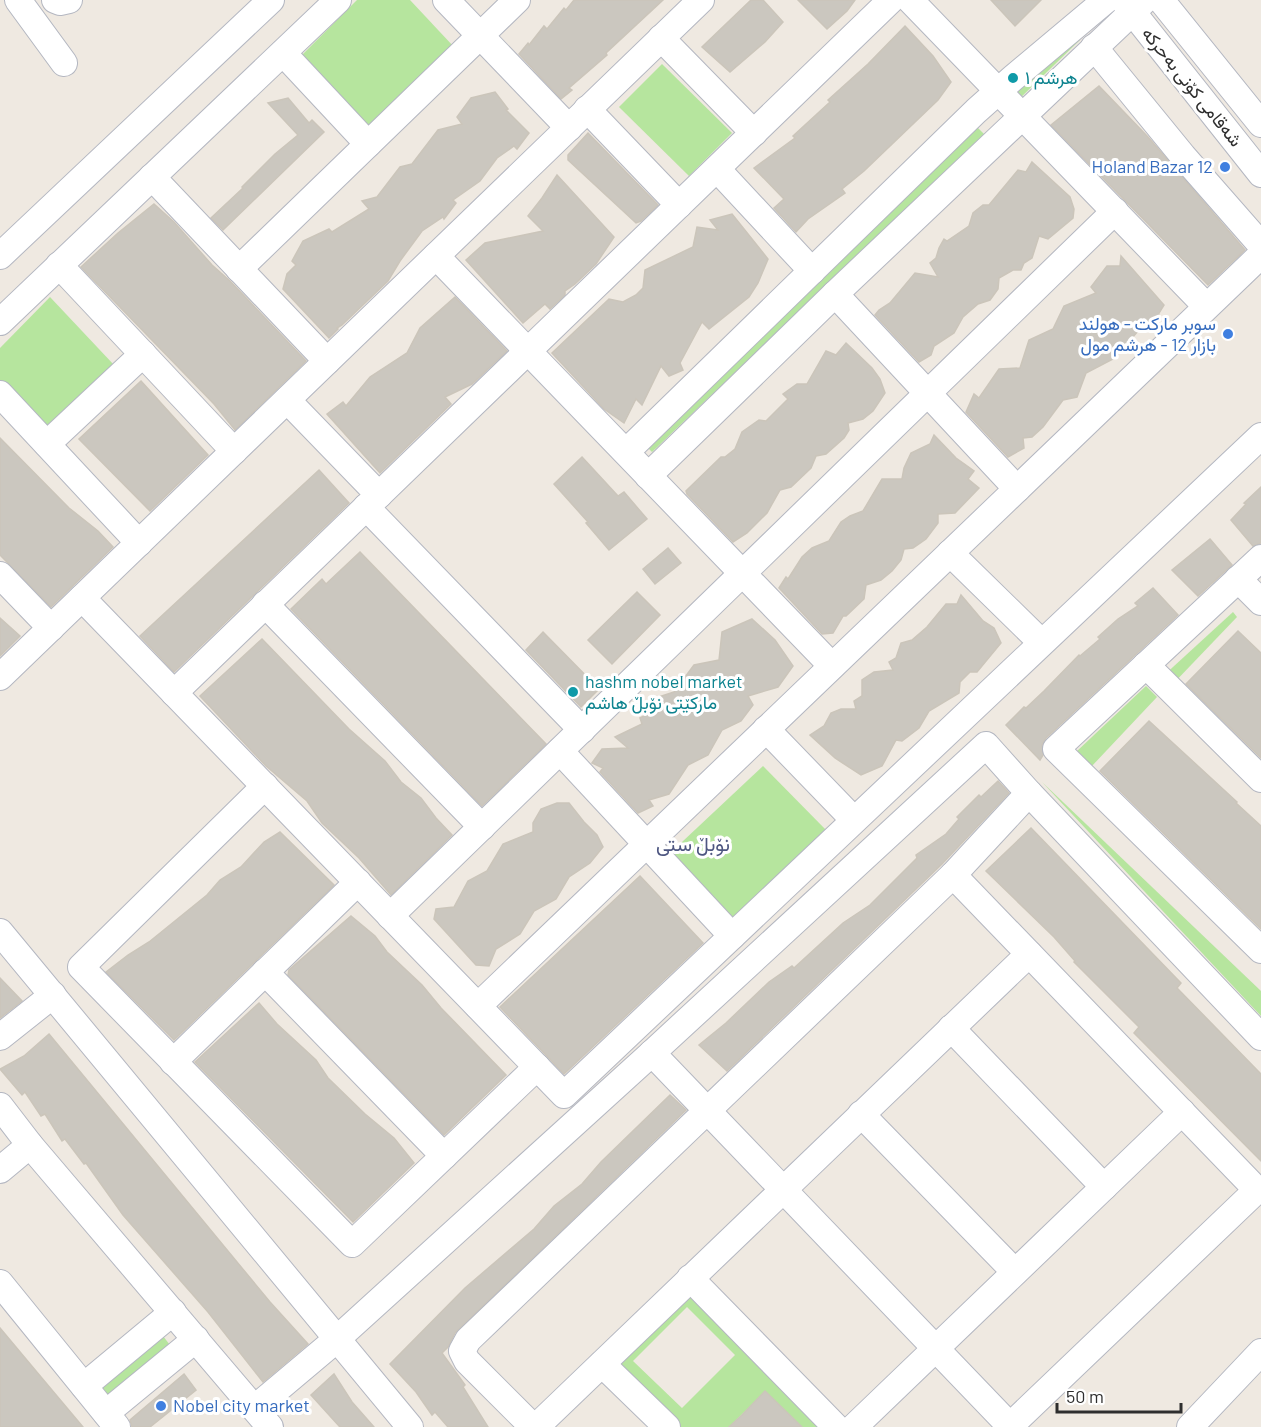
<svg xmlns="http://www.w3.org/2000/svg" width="1261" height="1427" font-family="Barlow,Vazirmatn,sans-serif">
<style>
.green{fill:#b6e59e;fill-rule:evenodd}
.building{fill:#cbc7bf;stroke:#cbc5ba;stroke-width:1.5}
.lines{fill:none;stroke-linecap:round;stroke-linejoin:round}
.minor-casing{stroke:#b4b7c1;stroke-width:28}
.minor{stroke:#fff;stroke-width:26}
.culture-dot{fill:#0f9aa8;stroke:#fff;stroke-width:2}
.shop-dot{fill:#3f7fe0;stroke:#fff;stroke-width:2}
.labels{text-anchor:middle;stroke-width:6;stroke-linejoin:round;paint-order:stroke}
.culture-label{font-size:18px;fill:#0d838f;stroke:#fff;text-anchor:start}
.street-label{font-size:18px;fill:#2e2e2e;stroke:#fff}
.shop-label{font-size:18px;fill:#366cbe;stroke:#fff;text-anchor:end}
.neighbourhood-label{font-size:20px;fill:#4d5680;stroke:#fff}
</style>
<rect width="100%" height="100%" fill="#efe9e1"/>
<g class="green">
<path d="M357,0H410L454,47L366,130L299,58Z"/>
<path d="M1074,33L1080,40L1014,104L1006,97Z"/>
<path d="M662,64L732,133L689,176L619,107Z"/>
<path d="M976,126L984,134L652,452L645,445Z"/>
<path d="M50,297L114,365L47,432L0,384V348Z"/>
<path d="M1233,612L1237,617L1170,687L1161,678Z"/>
<path d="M1146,686L1157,697L1091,767L1076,752Z"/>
<path d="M763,766L828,832L731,924L666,857Z"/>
<path d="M1042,782L1261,991V1016Z"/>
<path d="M690,1278L836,1427H802L765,1392L729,1427H667L602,1364ZM687,1307L735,1355L682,1408L633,1361Z"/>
<path d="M163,1336L173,1349L107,1404L95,1390Z"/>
</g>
<g class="building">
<path d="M574,0H663L606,53L607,55L569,88L572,90L561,99L519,54L528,43L529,45L544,26L547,29L564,8L566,10Z"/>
<path d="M751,0H763L783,22L765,42L730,72L702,47Z"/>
<path d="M798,0H855L847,11L827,29Z"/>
<path d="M991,0H1041L1015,26Z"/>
<path d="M905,26L933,56L951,82L938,100L864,171L842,189L845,193L808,219L796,232L774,208L784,199L754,168L795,138L793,136L830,102L828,100L868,64Z"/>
<path d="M1099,86L1148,137L1245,250L1208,285L1051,125Z"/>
<path d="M495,92L508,109L506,110L529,133L517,149L514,146L497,158L480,181L453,200L456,203L444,219L443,217L422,231L400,261L388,281L342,325L337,328L338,329L329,338L283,289L287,274L296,265L292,261L303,241L329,229L332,232L369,209L362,201L377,197L400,167L412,164L438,130L462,124L457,117L471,98Z"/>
<path d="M288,98L309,123L312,120L324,132L223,230L211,218L243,188L242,187L275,154L298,135L268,103Z"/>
<path d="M588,133L658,205L641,221L636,223L568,160V155Z"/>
<path d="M1032,162L1070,197L1074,209L1073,218L1048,239L1039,236L1032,258L1024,263L1021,270H1013L999,278L998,289L990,300L978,304L963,317L954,333L934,346L931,355L919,362L875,315L879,310L890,303L915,273L938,277L930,263L936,258L939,248L944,239L947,241L969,226L973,213L983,205H989L1018,170L1026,172Z"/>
<path d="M557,175L614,237L596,264L575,284L565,291V295L550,309L545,304L523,323L466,260L485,243L543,231L528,216L542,198Z"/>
<path d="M154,204L174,222L212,265L230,281L306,361L235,430L214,404L81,267L118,233Z"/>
<path d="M732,214L768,259L758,283L749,297L709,329L702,322L680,363L683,370L669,376L661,366L642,405L636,399L624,423L604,409L552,353L609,299L623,302L636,295L643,288L645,270L693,247L697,227L718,230L710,220Z"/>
<path d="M1121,256L1164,305L1159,313L1158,320L1149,322L1146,331H1138L1115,358L1086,373L1077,397L1063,400L1043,427L1032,437L1023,438L1024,448L1008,457L966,412L974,394L979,398L999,369L1020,368L1029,340L1053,329L1064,306L1096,293L1091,287L1107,266H1120Z"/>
<path d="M455,297L507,351L472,384L445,397L451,404L380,473L327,414L343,402L346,406L370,377L407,353L420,328Z"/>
<path d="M846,343L872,368L880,379L885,393L873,411L863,419L848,423L849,430L844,438L826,454L816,456L811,468L791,487L780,490L767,513L747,533L733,542L687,494L686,491L721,457H725L735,449L742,432L759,420L766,421L788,399L783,394L797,384H807L826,351L836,355Z"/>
<path d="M141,381L208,455L150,511L79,439Z"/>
<path d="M934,435L956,458L974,471L968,479L979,488L955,513L938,514V523L926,539L913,548L904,549L901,560L892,571L881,580L866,585L864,599L846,616H843L833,633L822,634L779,588L786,577L788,579L802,557L812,548L829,541L841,522L850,516L863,511L882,479H902L904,468L911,453L930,444Z"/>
<path d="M0,438L69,508L98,531L113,547L51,607L0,555Z"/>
<path d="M582,457L618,496L624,492L647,519L609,550L586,523L588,522L554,484Z"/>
<path d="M319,470L349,503L174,672L140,636Z"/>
<path d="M1261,487V543L1253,546L1231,520L1246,504L1244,503Z"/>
<path d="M1210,539L1232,565L1198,596L1172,570Z"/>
<path d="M668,548L681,563L655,584L643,569Z"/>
<path d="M360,552L546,744L482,806L291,609L322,579L326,584Z"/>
<path d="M1153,588L1178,615L1046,738L1042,745L1043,755L1040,760L1006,725L1024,707L1026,708L1044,691L1079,655L1080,656L1100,639L1098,637L1118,619L1138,606L1135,603Z"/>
<path d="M637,592L660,615L612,664L588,640Z"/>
<path d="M961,595L983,621L994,628L1001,643L977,672H970L960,682L959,693L929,711L919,728L902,741L896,740L882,766L861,775L835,758L810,735L824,726L831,713L841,709H856L854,701L862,696V680L874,672L893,670L889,662L896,658L901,643L912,640L927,627L946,604H957Z"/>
<path d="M0,618L20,636L0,656Z"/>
<path d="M752,619L775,640L793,666L778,687L748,696L753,705L741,721L722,730L708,755L688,765L669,794L649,800L653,806L638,813L600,772L603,768L592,763L602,749L628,748L615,737L642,724L640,718L660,708L652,699L674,692L694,665L719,660L722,632Z"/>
<path d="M1238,631L1261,653V758L1186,684Z"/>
<path d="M543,632L599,689L581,707L526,650Z"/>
<path d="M262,639L349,729L385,761L401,782L421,798L436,818L452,835L391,895L359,858L322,823L307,801L266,766L200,696Z"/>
<path d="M1149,721L1237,802L1236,803L1261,826V929L1100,771Z"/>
<path d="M998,781L1009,793L942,864L727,1071L699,1045L726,1023L769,982L792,966L794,968L843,923L870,905L917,858L916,855L946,834L959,819L957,817L979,795L981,797Z"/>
<path d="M557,803H569L584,822L597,835L603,847L590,863L569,877L556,899L534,911L520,934L496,949L489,966L476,965L434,919L436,909L454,907L468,881L487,871L503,844L533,832V823L541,809Z"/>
<path d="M1031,828L1181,983L1177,988L1261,1074V1161L1134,1033L1139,1027L1074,962L1075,961L1054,937L986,871Z"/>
<path d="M280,832L334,885L174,1040L106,972L128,955L149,942L207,895L220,880L241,867L264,842Z"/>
<path d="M640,876L703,943L564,1074L500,1007Z"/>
<path d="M351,916L375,936L387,952L422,985L441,1008L506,1075L444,1135L288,975L289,970Z"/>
<path d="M0,978L22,1001L0,1018Z"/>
<path d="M259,1003L277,1024L316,1060L328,1078L365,1114L394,1138L414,1163L353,1222L195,1062Z"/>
<path d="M49,1034L270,1302L308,1344L263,1382L208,1312L123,1215L86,1163L84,1164L65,1139L62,1141L45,1114L41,1116L25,1092L22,1095L0,1069L24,1056Z"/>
<path d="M670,1095L686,1110L455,1333L448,1347L442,1353L465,1385L463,1387L488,1427H448L435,1412L432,1415L416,1392L390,1364L465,1288L534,1229L554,1206L582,1184L601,1162Z"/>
<path d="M0,1328L41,1377L83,1427H0Z"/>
<path d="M184,1374L196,1390L150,1427H132L130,1420Z"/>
<path d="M334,1374L352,1402L374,1427H340L311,1395Z"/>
<path d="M765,1391L802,1427H729L742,1415Z"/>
</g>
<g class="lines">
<g class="minor-casing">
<g id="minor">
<path d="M18,0L64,63"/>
<path d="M55,0L60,2L69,0"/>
<path d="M446,0L569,128"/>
<path d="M910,0L1206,306"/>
<path d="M1123,0L1261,174"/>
<path d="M1161,0L1261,124"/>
<path d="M661,38L754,133"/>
<path d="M1094,47L1183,156L1261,245"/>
<path d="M283,53L368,144"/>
<path d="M587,109L679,205"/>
<path d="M717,169L812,271"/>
<path d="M152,177L327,361"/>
<path d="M0,256L271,0"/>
<path d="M436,256L832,666"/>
<path d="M59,265L234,451"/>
<path d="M239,269L517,0"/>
<path d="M835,294L1017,489"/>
<path d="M0,322L338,0"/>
<path d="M0,394L139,543"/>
<path d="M287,400L379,495"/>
<path d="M47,444L143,354"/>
<path d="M626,452L976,111L1013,78L1106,0"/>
<path d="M648,476L835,294L1145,0"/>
<path d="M366,507L582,730"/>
<path d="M950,553L1041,642"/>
<path d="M1261,558L1056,749L1261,950"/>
<path d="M0,575L51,628"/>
<path d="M1238,579L1261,602"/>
<path d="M82,598L564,1095L1261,436"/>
<path d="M265,604L482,827"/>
<path d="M1146,665L1261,779"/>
<path d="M0,677L701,0"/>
<path d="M174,693L891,0"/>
<path d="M766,729L854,820"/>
<path d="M560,751L732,936"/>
<path d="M265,786L81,967L352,1244L537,1067"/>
<path d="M953,875L1029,793L1261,1037"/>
<path d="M390,916L1115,211"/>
<path d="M0,932L410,1427"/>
<path d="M265,972L444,1156"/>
<path d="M478,1006L1261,255"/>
<path d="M951,1028L1104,1187"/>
<path d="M0,1037L53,995"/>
<path d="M652,1053L1011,1427"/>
<path d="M173,1062L358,882"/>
<path d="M0,1106L30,1145L270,1427"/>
<path d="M861,1114L1015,1272"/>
<path d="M0,1170L30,1145"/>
<path d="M690,1278L836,1427"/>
<path d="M0,1283L117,1427"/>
<path d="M602,1364L667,1427"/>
<path d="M84,1386L173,1312"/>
<path d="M255,1408L337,1339L652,1053L986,745L1029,793"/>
<path d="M106,1413L196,1339"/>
<path d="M533,1427L467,1361L462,1351L468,1340L953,875L1257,1190L1009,1427"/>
<path d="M536,1427L1029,954"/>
<path d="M854,1427L1182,1112"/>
<path d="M1190,1427L1261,1352"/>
</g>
</g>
<use href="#minor" class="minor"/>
</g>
<g class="culture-dot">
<circle cx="1013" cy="78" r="6"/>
<circle cx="573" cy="692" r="6"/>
</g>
<g class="shop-dot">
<circle cx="1225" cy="167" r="6"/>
<circle cx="1228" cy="334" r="6"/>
<circle cx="161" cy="1406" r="6"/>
</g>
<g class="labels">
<g class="culture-label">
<text x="1025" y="84">هرشم ١</text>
<text x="585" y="688">hashm nobel market<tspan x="585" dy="21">مارکێتی نۆبڵ هاشم</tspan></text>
</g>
<g class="street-label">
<text transform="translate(1192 87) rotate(51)" y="6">شەقامی کۆنی بەحرکە</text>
</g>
<g class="shop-label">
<text x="1213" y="173">Holand Bazar 12</text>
<text x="1216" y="330">سوبر ماركت - هولند<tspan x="1216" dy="21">بازار 12 - هرشم مول</tspan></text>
<text x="173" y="1412" text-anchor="start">Nobel city market</text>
</g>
<g class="neighbourhood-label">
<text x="693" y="851">نۆبڵ ستی</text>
</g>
</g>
<path d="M1057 1403v9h124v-9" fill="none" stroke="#2e2e2e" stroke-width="3"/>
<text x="1066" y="1403" font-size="18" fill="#2e2e2e" stroke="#ffffff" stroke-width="4.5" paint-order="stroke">50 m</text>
</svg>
